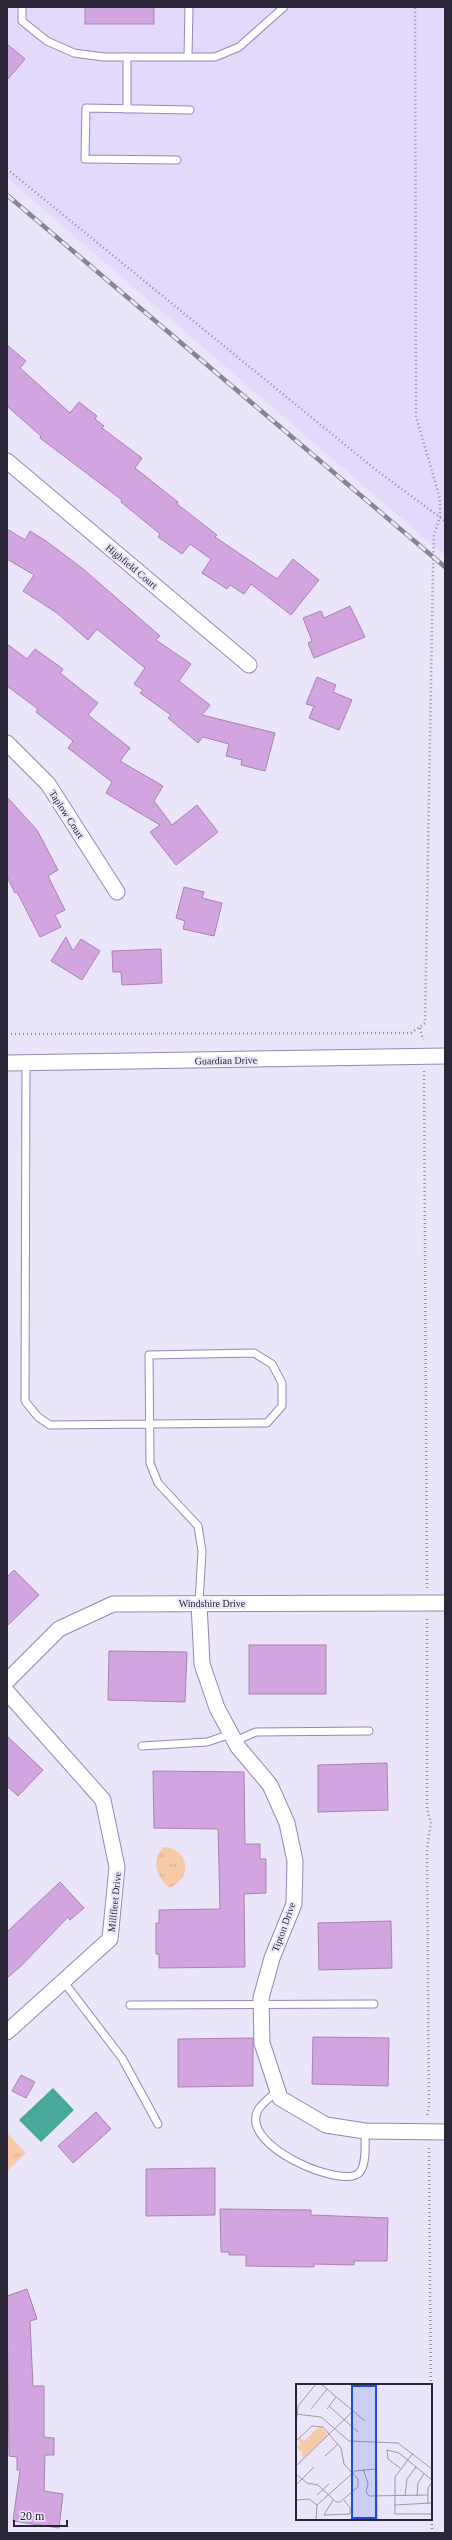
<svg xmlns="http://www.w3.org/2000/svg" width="452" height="2540" font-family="Georgia,serif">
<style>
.built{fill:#e3d9fb}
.park{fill:url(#park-tufts)}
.water{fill:#47a997}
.building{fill:#d3a5e0;stroke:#a585ae}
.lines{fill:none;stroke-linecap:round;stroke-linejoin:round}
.lane-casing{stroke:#9687b5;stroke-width:9}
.street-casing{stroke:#9687b5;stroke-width:17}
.path{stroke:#918c9f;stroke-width:2.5;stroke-dasharray:1 3;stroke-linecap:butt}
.lane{stroke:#fff;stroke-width:7}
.street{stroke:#fff;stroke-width:15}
.rail-casing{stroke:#888396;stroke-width:4.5}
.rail{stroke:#eae5f9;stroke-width:3;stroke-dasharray:9;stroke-linecap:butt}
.labels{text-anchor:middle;stroke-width:4;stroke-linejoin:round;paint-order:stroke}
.street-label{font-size:10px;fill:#2b2538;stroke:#eae5f9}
.inset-road{fill:none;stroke:#9e98ac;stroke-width:1}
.view{fill:#1d4ed8;fill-opacity:0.15;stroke:#1d4ed8;stroke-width:2}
.inset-edge{fill:none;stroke:#2b2538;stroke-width:2}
</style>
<defs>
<pattern id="park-tufts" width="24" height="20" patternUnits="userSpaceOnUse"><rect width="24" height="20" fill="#f7caa7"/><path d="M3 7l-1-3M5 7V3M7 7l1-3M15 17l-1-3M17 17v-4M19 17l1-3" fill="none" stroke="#d4ad90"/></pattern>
</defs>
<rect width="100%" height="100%" fill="#eae5f9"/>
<path class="built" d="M7,7H445V556L7,178Z"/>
<g class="park">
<path d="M163,1847C190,1848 193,1879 169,1888C156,1876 151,1862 163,1847Z"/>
<path d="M7,2133L26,2153L7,2171Z"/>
</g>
<path class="water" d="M53,2088L74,2110L41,2142L19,2120Z"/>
<g class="building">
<rect x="85" y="7" width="69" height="17"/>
<path d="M7,44L25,59L7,80Z"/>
<path d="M7,345L26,361L20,368L70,413L79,402L97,416L95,419L104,426L102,428L142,458L135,468L178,502L177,504L217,535L215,537L277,579L293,559L319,580L291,615L251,584L244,594L230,585L227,589L202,573L211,559L190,544L182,554L158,537L160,534L121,502L122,500L40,438L41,436L7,406Z"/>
<path d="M7,529L25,540L30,531L46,541L82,568L160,636L156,640L191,664L179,681L210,705L202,715L275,733L265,771L241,765L242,760L226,756L229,744L203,737L198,743L168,718L171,715L140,693L143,690L134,684L145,668L97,629L88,640L57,613L23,591L34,575L7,559Z"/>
<path d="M350,606L365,637L314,658L308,643L312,641L303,618L321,611L324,618Z"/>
<path d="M7,644L27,659L35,649L63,669L60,673L98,703L88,715L130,748L120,761L163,786L154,801L172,825L197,805L218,832L176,865L150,832L160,825L106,793L112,782L68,748L73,741L36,712L38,709L7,686Z"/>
<path d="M317,677L336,685L333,692L352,700L339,730L309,718L314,706L306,704Z"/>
<path d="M7,797L37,830L58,870L48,876L65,910L55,915L61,927L40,937L17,892L15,893L7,877Z"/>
<path d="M184,887L204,892L202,898L222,903L214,936L183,929L185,921L176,918Z"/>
<path d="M66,937L73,951L81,939L100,951L82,980L51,961Z"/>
<path d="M161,949L162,983L122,985L121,972H113L112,951Z"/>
<path d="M14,1570L39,1595L7,1626V1577Z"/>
<rect x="249" y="1645" width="77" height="49"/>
<path d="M109,1651L187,1652L185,1702L108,1700Z"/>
<path d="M7,1736L43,1770L18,1796L7,1786Z"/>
<path d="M387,1763L388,1810L318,1812V1765Z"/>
<path d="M153,1771L244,1772L245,1844H260V1859H266V1893L244,1894L245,1967L159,1968V1954H156V1923H159V1910L220,1909L218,1829L154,1828Z"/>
<path d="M60,1882L84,1908L70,1920L68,1917L21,1966L7,1978V1932Z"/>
<path d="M391,1921L392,1968L319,1970L318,1923Z"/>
<path d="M313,2037L389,2038L388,2086L312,2084Z"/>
<path d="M253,2038V2086L178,2087V2039Z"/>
<path d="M21,2075L35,2082L26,2098L12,2091Z"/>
<path d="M96,2112L111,2129L73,2163L58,2146Z"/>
<path d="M215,2168V2215L146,2216V2169Z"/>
<path d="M220,2209L311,2210V2215L388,2218L387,2261H354V2265L314,2264V2267L246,2266V2255H229V2252H221Z"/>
<path d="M27,2289L37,2319L30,2321L33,2386H44V2437L54,2438V2455H45L44,2491L63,2494L59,2528L13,2521L20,2470H17V2457L9,2456L7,2296Z"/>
</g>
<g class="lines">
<g class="lane-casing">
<g id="lane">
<path d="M22,7V21L47,41L74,53L104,57H215L239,47L284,7"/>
<path d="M188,56L189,7"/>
<path d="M127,57V109"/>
<path d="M177,160L85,159L86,108L190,110"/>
<path d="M26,1063L25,1401L38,1417L50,1425L267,1423L282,1406V1383L272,1364L254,1353L149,1355L150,1463L158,1483L198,1526L202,1551L199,1603"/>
<path d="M235,1741L256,1732L369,1731"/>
<path d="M142,1746L207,1742L231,1734"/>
<path d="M63,1981L122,2058L158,2124"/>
<path d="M130,2005L374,2004"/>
<path d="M278,2090C272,2096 262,2103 258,2110C239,2146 342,2189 359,2173C367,2165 365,2143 365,2131"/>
</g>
</g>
<g class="street-casing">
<g id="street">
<path d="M7,461L249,665"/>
<path d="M7,743L48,784L117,892"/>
<path d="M7,1063L445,1056"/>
<path d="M199,1603L202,1664L217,1708L238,1747L270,1785L287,1823L295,1861L294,1904L272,1958L261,1998L262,2043L280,2098L326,2125L365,2131L445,2132"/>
<path d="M7,1681L59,1629L113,1604L445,1603"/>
<path d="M7,1692L103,1800L117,1867L110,1939L7,2032"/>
</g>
</g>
<g class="path">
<path d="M7,169L376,470L445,521"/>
<path d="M420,1028L423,1040"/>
<path d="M7,1034L411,1033L425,1023L433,568L434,535L440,517V499L416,416L415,7"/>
<path d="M424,1071L427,1588"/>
<path d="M427,1619V1809L431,1823L427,1849L429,2106L427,2117"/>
<path d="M429,2148L432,2533"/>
</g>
<use href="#lane" class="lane"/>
<use href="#street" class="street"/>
<g class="rail-casing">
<path id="rail" d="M7,195L445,567"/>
</g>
<use href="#rail" class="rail"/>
</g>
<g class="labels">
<g class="street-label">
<text transform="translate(132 566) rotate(40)" y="4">Highfield Court</text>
<text transform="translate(67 814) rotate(57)" y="4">Taplow Court</text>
<text transform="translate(226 1060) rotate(-1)" y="4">Guardian Drive</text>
<text x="212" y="1607">Windshire Drive</text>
<text transform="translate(114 1902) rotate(-84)" y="4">Millfleet Drive</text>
<text transform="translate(283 1927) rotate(-70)" y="4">Tipton Drive</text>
</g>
</g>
<g transform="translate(296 2384)">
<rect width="136" height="136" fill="#eae5f9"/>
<path d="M24,42L32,51L7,74L5,67L0,63L5,60L2,56L4,54L8,57Z" fill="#f7caa7"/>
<path class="inset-road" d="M25,0L69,37M80,0L81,136M33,22L62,48M15,25L31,5M31,25L40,13M0,30L25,33L53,57L102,59L136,85M0,41L2,22L20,0M0,57L16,42L27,43L45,64L48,80L62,95V103L44,118H40L22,101L11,99L0,90M117,69L99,93V130H136M29,72L42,60M0,82L57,27M104,84L92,75L91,66L103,69L136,96M67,85L72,99L70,108L73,112L132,111M0,101L18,83M21,111L33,100M109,112L111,95L120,83M121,112L122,99L128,90M0,116L13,115L21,121M37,116L28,131L54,130V124L48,116M132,119V104L136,98M98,121L136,119M20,136L21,121L59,87L80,85"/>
<path class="view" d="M56,2H80V134H56Z"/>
<rect width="136" height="136" class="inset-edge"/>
</g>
<rect width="452" height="2540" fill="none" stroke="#2b2538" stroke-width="16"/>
<path d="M14 2520v6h53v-6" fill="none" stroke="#2b2538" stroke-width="2"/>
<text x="20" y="2520" font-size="12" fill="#2b2538" stroke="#eae5f9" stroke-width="3" paint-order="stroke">20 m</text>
</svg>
